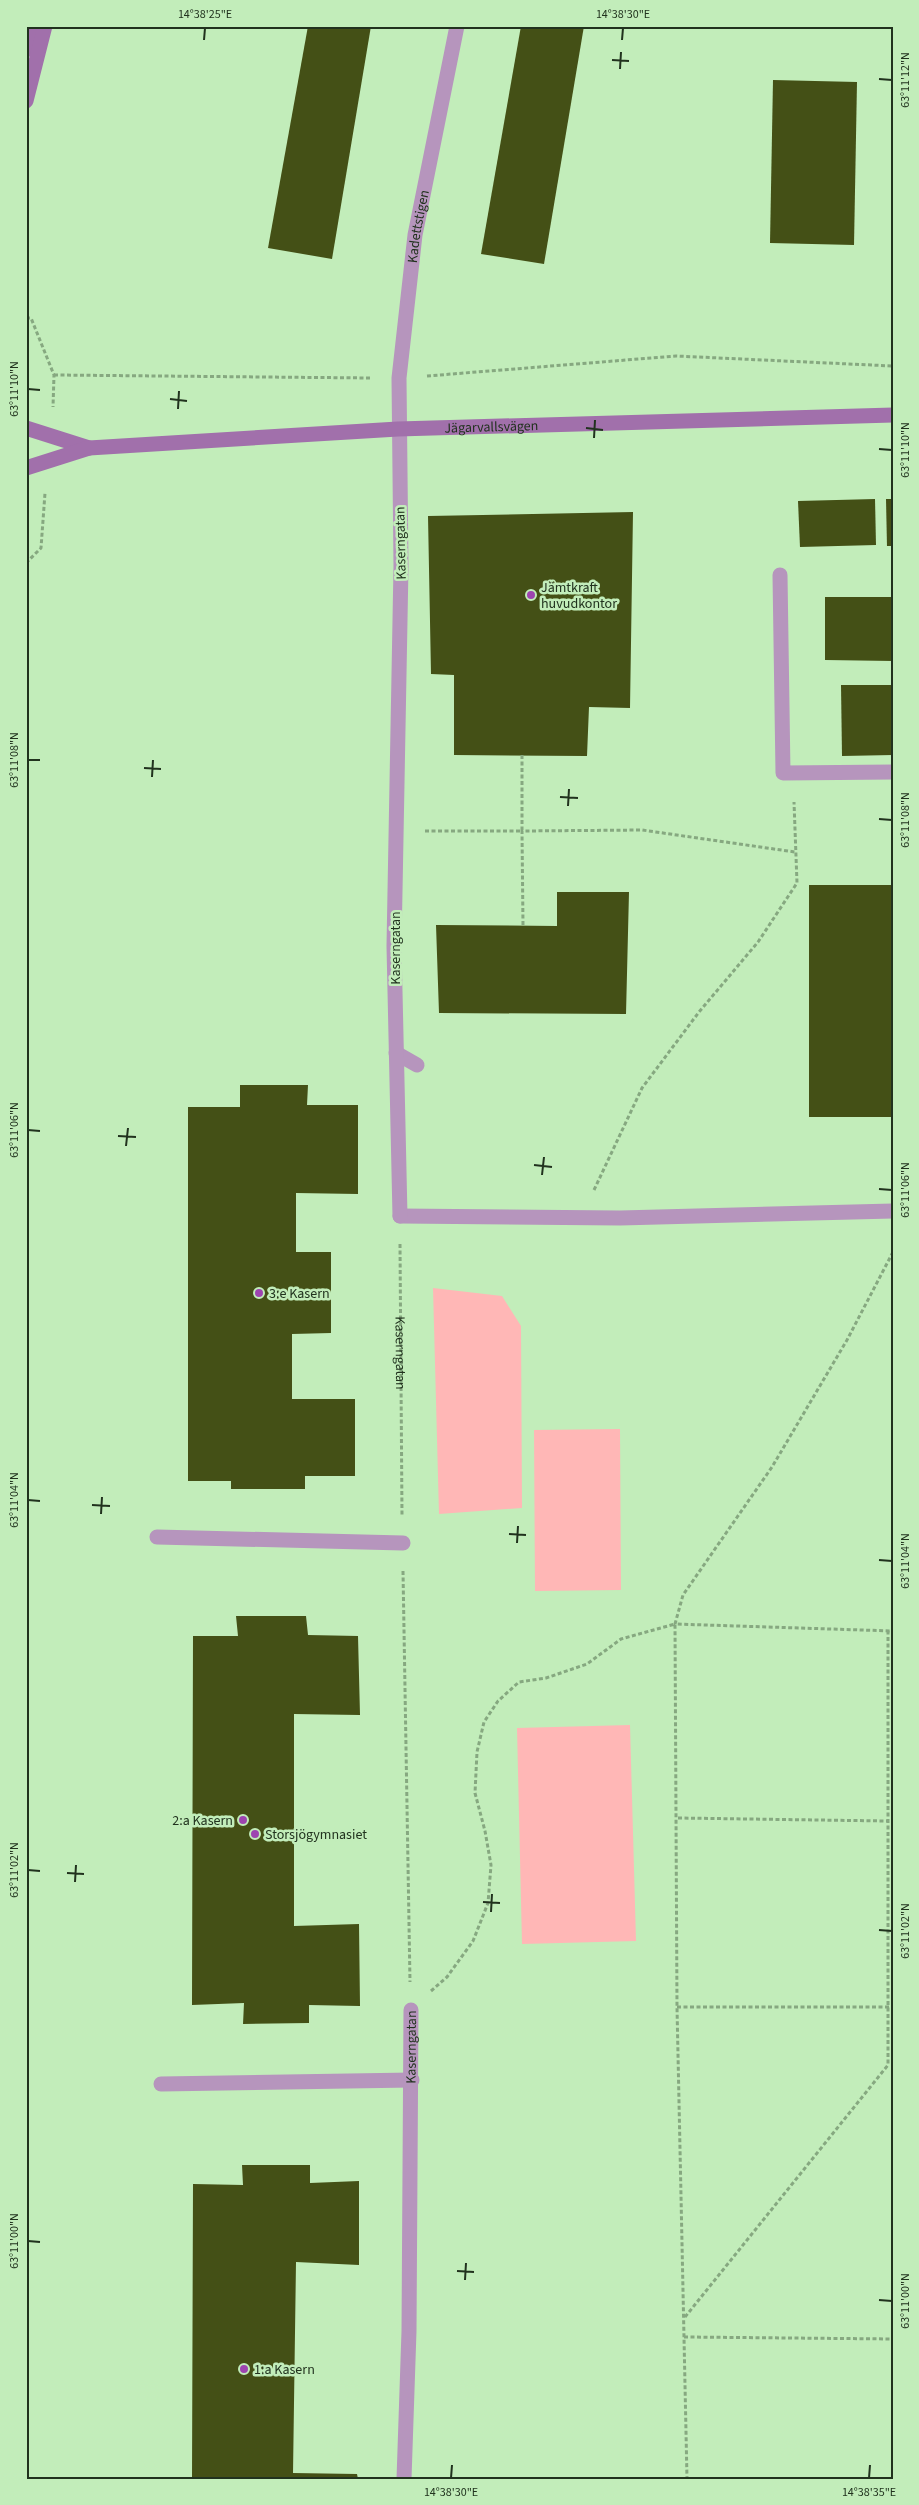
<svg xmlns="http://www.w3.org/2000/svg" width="919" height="2505" font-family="'Source Sans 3',sans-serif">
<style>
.green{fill:#ffb7b6}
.building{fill:#445016}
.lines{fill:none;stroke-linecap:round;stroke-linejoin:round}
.path{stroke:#86a880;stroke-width:3;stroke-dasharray:4 2.5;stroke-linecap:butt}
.lane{stroke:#b695bd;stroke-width:15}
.street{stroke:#b695bd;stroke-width:15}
.secondary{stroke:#a170ab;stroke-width:15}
.ticks{fill:none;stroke:#21321e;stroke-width:2}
.poi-dot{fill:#9d44b0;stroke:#c2edba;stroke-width:2}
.labels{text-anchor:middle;stroke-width:5;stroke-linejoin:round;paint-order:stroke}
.street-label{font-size:14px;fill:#21321e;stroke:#c2edba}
.poi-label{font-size:14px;fill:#21321e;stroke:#c2edba;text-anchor:start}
.neatline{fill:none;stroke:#21321e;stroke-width:2}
.ticks-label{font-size:12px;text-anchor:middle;fill:#21321e}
</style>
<rect width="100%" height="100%" fill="#c2edba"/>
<g class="green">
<path d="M433,1288L502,1296L521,1326L522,1508L439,1514Z"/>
<path d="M620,1429L621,1590L535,1591L534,1430Z"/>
<path d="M630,1725L636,1941L522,1944L517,1728Z"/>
</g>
<g class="building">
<path d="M308,26H371L332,259L268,248Z"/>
<path d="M521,26H584L544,264L481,254Z"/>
<path d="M773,80L857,82L854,245L770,243Z"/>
<path d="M875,499L876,545L800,547L798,501Z"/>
<path d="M886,499H893V546H887Z"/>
<path d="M633,512L630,708L589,707L587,756L454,755V675L431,674L428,516Z"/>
<path d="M825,597H893V661L825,660Z"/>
<path d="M841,685H893V755L842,756Z"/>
<rect x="809" y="885" width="84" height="232"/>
<path d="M557,892H629L626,1014L439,1013L436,925L557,926Z"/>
<path d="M240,1085H308L307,1105H358V1194L296,1193V1252H331V1333L292,1334V1399H355V1476H305V1489H231V1481H188V1107H240Z"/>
<path d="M236,1616H306L308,1635L358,1636L360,1715L294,1714V1926L359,1924L360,2006L309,2005V2023L243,2024L244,2003L192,2005L193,1636H238Z"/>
<path d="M242,2165H310V2183L359,2181V2265L296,2262L293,2473L357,2474L358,2479H192L193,2184L243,2185Z"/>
</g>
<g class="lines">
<g class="path">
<path d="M26,318H31L54,375L53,407"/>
<path d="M54,375L371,378"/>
<path d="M427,376L676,356L893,366"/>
<path d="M26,563L41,548L45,493"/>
<path d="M425,831H522V755"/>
<path d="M523,925L522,831L642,830L795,852"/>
<path d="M594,1190L642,1088L699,1012L758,942L797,883L794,802"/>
<path id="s1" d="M400,1244L402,1515"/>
<path d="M893,1252L847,1340L772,1467L683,1595L675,1624L893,1631"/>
<path d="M403,1571L410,1982"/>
<path d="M678,1818L888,1821"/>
<path d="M431,1991L447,1977L473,1941L488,1903L491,1865L485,1831L475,1793L477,1752L484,1722L498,1701L519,1682L546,1678L587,1664L621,1639L675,1624L677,2007L687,2479"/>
<path d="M677,2007H893"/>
<path d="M685,2317L888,2065V1631"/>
<path d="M684,2337L893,2339"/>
</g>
<g class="lane">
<path d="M780,575L783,773L893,772"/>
<path d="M396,1053L417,1065"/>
<path d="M400,1216L620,1218L893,1211"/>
<path d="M157,1537L403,1543"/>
<path d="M161,2084L412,2080"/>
<path id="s2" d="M404,2479L409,2331L411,2010"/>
</g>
<path class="street" id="s3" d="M400,1216L394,946L401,566L399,378L415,235L457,26"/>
<g class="secondary">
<path d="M26,50L38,26"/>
<path d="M26,101L45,26"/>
<path d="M26,428L89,448"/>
<path id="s4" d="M26,468L89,448L398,429L893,415"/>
</g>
</g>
<path class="ticks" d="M204,40L205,28M622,40L623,28M612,60L629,61M620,69L621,52M879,79L892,80M28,389L40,390M170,399L187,401M178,409L179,391M586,428L603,430M594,438L595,420M879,449L892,450M28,760H40M144,768L161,769M152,777L153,760M560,797L578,798M568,806L569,789M879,819L892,820M28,1130L40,1131M118,1136L136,1137M126,1146L128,1128M534,1165L552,1167M542,1175L544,1157M879,1189L892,1190M28,1500L40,1501M92,1505L110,1506M101,1514L102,1497M509,1534L526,1535M517,1543L518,1526M879,1560L892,1561M28,1870L40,1871M67,1873L84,1874M75,1882L76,1865M483,1902L500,1903M491,1912L492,1894M879,1930L892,1931M28,2241L40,2242M457,2271L474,2272M465,2280L466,2263M879,2300L892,2301M451,2478L452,2465M869,2478L870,2465"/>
<g class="poi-dot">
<circle cx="531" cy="595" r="5"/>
<circle cx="259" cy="1293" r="5"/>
<circle cx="243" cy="1820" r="5"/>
<circle cx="255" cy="1834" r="5"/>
<circle cx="244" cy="2369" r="5"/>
</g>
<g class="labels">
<g class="street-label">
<text dy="5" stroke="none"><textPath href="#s3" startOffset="991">Kadettstigen</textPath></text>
<text dy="5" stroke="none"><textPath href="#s4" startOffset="469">Jägarvallsvägen</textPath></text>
<text transform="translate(400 543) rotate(-91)" y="5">Kaserngatan</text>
<text transform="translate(395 948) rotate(-90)" y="5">Kaserngatan</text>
<text dy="5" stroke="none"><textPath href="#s1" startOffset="109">Kaserngatan</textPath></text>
<text dy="5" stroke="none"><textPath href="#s2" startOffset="432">Kaserngatan</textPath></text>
</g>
<g class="poi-label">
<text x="541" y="592">Jämtkraft<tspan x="541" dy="16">huvudkontor</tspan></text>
<text x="269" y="1298">3:e Kasern</text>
<text x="233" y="1825" text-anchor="end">2:a Kasern</text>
<text x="265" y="1839">Storsjögymnasiet</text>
<text x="254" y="2374">1:a Kasern</text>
</g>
</g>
<rect width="919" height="2505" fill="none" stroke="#c2edba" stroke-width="55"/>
<rect x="28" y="28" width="864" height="2450" class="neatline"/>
<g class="ticks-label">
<text x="205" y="18">14°38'25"E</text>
<text x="623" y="18">14°38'30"E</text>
<text transform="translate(905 80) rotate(-90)" y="4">63°11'12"N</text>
<text transform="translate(14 389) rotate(-90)" y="4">63°11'10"N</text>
<text transform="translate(905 450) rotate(-90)" y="4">63°11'10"N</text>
<text transform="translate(14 760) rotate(-90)" y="4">63°11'08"N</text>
<text transform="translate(905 820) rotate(-90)" y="4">63°11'08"N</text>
<text transform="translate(14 1130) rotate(-90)" y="4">63°11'06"N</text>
<text transform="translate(905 1190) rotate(-90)" y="4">63°11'06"N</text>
<text transform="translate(14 1500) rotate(-90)" y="4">63°11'04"N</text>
<text transform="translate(905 1561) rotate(-90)" y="4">63°11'04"N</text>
<text transform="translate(14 1870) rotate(-90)" y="4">63°11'02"N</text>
<text transform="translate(905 1931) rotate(-90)" y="4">63°11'02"N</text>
<text transform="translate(14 2241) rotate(-90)" y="4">63°11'00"N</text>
<text transform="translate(905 2301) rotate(-90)" y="4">63°11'00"N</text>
<text x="451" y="2496">14°38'30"E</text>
<text x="869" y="2496">14°38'35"E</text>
</g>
</svg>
